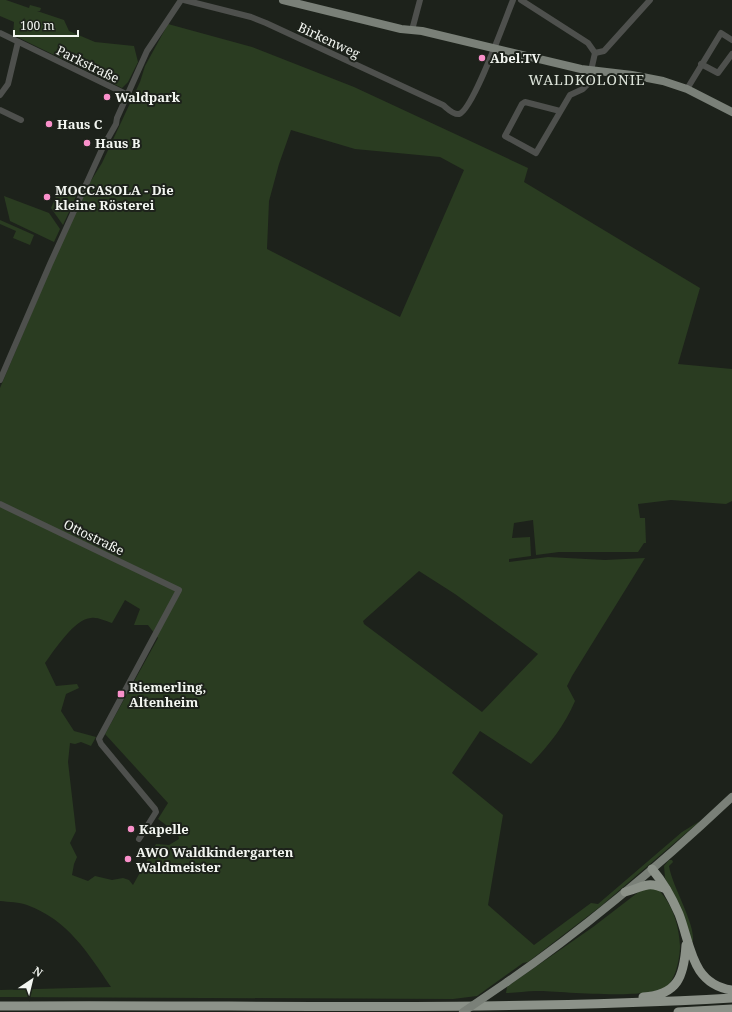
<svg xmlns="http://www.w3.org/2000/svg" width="732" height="1012" font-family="'Noto Serif',serif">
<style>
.green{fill:#2a3c21;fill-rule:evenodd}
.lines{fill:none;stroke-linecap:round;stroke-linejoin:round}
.minor{stroke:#4e504d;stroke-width:6}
.major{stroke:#7a8078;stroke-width:8}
.highway{stroke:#8c9289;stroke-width:9}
.major-bridge{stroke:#7a8078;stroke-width:8}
.poi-dot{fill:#f990ca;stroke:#1d221b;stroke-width:1.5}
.labels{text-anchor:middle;stroke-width:4;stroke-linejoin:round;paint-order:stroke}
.street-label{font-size:13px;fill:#f3f6f1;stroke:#1d221b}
.poi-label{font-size:13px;font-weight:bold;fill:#f3f6f1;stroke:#1d221b;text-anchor:start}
.neighbourhood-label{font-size:14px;letter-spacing:1px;fill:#dce3d9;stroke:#1d221b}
</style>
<rect width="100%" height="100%" fill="#1d221b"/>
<g class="green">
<path d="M0,0H6L29,8L30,5L41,8L40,11H37L64,20L69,31L95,42L134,46L138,62L128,82L122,88L13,35L14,22L0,16Z"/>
<path d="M168,24L252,47L354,87L528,168L524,182L700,288L678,364L732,369V501L726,504L671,500L638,504L640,518H645L646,543H644L638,552H559L536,555L533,520L514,523L512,538L530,537L531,556L509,559V562L548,557L605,560L645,558L572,676L567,686L575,701C565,725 549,745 531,764L480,731L452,773L503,815L488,905L534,945L591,903L598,904L682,832L700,821L601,906L528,962L523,963L477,996L453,999L0,997V990L111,987C88,953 68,920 27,905C19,902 9,902 0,901V388L61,244L89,184L102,163L140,82L145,66ZM291,130L355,149L440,157L464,170L400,317L267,249L269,201L279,164ZM419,571L455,594L538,654L482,712L364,624L363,621ZM125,600L140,609L134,625H148L158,638L105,734L168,803L158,819L170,828L176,827L179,839L169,845L156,844L133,885L129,880L123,878L112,880L95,876L88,881L72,875L74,864L77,857L70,843L76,831L68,762L70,743L75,744L81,742L91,746L96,737L74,731L61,711L66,694L79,688L77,684L56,686L45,663C53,652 75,618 91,618C98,617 105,621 112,623Z"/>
<path d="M79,190L63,225L51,208L57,194Z"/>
<path d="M4,196L49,213L60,229L54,242L10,221Z"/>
<path d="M0,220L34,235L30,245L13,238L16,231L0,224Z"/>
<path d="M669,860H672L673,862L669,866C672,886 695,923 693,941H691L671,890L665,878L664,866Z"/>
<path d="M645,887L659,890C673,906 679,925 680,946C680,957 676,979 667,986C647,1001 563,991 536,991C526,991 516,993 506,993L507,987L511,984L593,927Z"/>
</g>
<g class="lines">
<g class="minor">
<path d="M184,0L251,17L266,23L443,105C447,108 453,115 459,114C473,110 506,17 513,0"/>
<path d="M521,0L588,43L595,53"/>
<path d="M412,30L420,0"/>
<path d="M0,33L128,95"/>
<path d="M595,53L604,51L650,0"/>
<path d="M701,64L718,73L732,54"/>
<path d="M687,89L721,33L732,40"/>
<path d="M0,95L8,84L18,42"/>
<path d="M0,110L21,120"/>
<path d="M560,111L525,102L522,104L505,136L536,153L570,95L583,89L588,84L595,53"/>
<path d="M0,380L50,264L103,147L116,124L117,118L147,51L181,0"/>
<path d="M0,504L179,590L99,739L101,744L155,809L156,812L139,839"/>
</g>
<g class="major">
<path d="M283,0L401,29L422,31L581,69L632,75L663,81L687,89L732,112"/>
<path d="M507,982C587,927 661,864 732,797"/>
</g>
<g class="highway">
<path d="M652,869C663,882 672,898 679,914C691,945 691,984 732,990"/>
<path d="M625,892C645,887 646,880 666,889"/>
<path d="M643,997C678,995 684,976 686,945"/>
<path d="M0,1006C244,1004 488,1012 732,998"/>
<path d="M678,1012L732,1009"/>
</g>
<path class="major-bridge" d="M463,1012L507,982"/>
</g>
<g class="poi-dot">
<circle cx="482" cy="58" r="4"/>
<circle cx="107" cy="97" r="4"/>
<circle cx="49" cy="124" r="4"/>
<circle cx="87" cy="143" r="4"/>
<circle cx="47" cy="197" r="4"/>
<rect x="117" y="690" width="8" height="8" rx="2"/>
<circle cx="131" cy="829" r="4"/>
<circle cx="128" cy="859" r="4"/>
</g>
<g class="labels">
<g class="street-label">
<text transform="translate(329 40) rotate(25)" y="5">Birkenweg</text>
<text transform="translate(88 64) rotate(26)" y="5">Parkstraße</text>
<text transform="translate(94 537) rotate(26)" y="5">Ottostraße</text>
</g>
<g class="poi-label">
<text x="490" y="63">Abel.TV</text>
<text x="115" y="102">Waldpark</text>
<text x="57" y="129">Haus C</text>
<text x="95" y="148">Haus B</text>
<text x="55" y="195">MOCCASOLA - Die<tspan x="55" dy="15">kleine Rösterei</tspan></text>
<text x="129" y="692">Riemerling,<tspan x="129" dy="15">Altenheim</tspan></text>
<text x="139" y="834">Kapelle</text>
<text x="136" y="857">AWO Waldkindergarten<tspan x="136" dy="15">Waldmeister</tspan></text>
</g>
<g class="neighbourhood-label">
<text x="587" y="85">WALDKOLONIE</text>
</g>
</g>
<g transform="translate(32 980) rotate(35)" stroke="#1d221b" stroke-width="3" paint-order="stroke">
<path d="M0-3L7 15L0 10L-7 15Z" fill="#f3f6f1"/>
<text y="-6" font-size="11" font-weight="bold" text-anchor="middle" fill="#f3f6f1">N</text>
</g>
<path d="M14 30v6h64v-6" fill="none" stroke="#f3f6f1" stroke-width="2"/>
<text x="20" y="30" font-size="12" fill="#f3f6f1" stroke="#1d221b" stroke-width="3" paint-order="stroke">100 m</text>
</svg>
